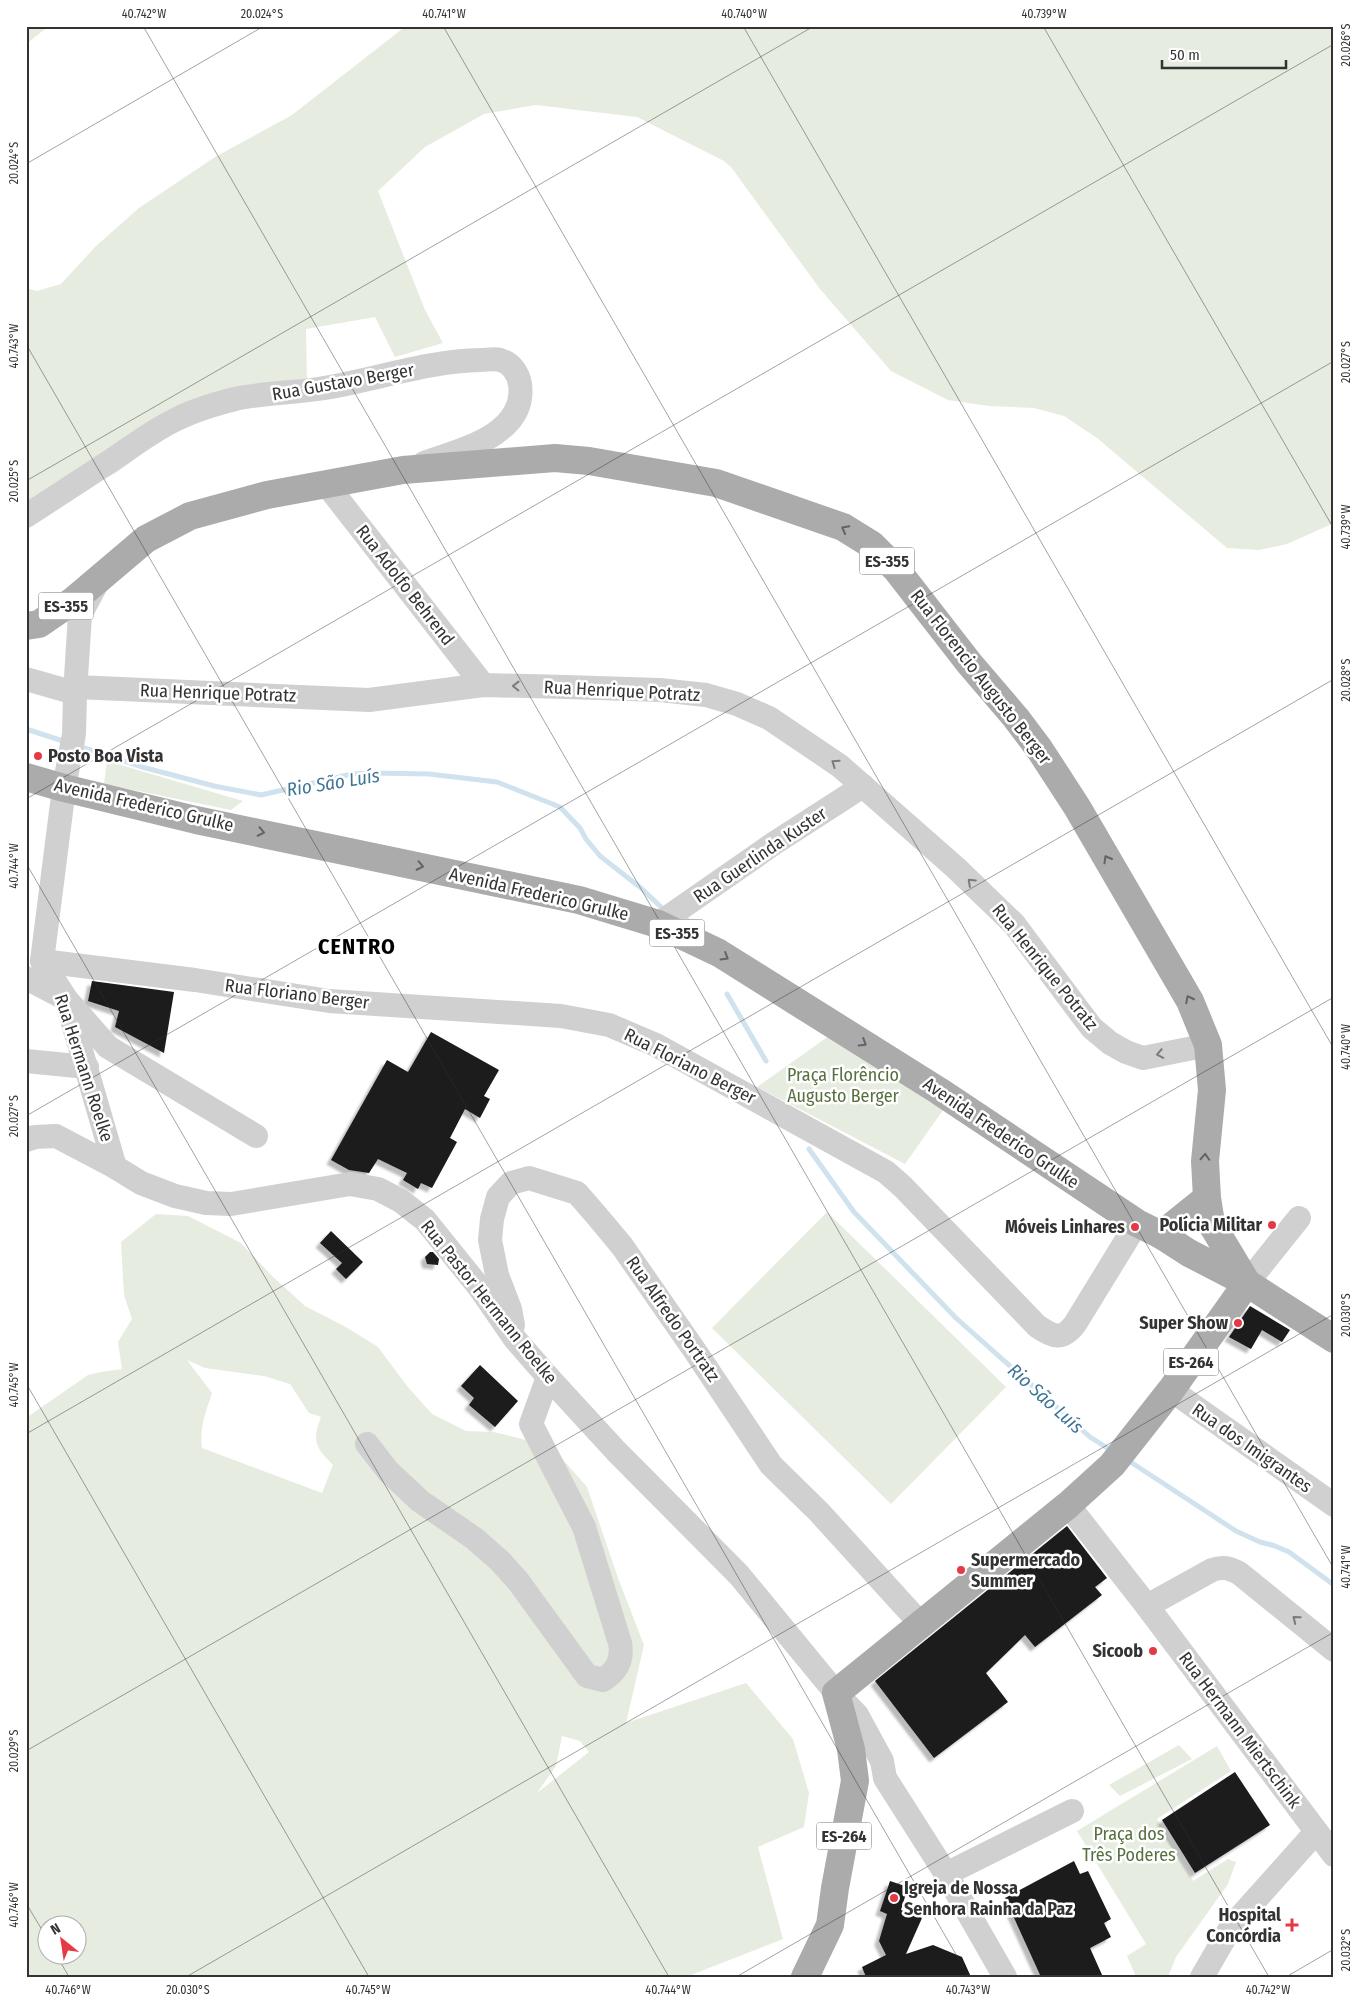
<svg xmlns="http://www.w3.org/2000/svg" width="1360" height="2003" font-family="'Fira Sans Condensed',sans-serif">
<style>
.green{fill:#e6ecdf;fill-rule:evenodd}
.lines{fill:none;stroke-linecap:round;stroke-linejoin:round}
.stream{stroke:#cfe2ee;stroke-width:5}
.building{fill:#1a1a1a;filter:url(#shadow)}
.minor{stroke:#d0d0d0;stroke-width:24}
.major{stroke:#ababab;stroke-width:28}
.oneway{stroke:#636363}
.oneway2{stroke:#7a7a7a}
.ticks{fill:none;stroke:#333;stroke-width:1;stroke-opacity:0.45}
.poi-dot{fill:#e63946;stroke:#fff;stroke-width:2}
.labels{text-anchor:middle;stroke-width:5;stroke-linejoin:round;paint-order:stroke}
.shield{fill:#fff;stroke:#707070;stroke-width:1}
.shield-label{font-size:16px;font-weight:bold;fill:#333}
.street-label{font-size:18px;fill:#333;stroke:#fff}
.poi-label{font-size:18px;font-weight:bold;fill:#333;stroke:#fff;text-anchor:end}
.park-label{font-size:18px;fill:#56703f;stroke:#fff}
.water-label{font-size:19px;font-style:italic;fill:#3f7597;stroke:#fff}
.district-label{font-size:22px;font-weight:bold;letter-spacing:1px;fill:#000;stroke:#fff}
.neatline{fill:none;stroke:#333;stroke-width:2}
.ticks-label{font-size:12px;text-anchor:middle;fill:#333}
</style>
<defs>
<filter id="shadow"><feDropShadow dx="-4.5" dy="4.5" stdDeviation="1" flood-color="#0004"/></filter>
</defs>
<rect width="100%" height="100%" fill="#fff"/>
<g class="green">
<path d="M26,26H49L26,44Z"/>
<path d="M406,26H1334V523L1287,544L1259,550L1227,548L1097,438L1064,416L1034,408L989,406L948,400L891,371L820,289L731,167L724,161L637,117L536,105L484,114L425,147L378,191L425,310L443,343L395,357L375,317L306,329L307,387L191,418L117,472L68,498L26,505V288L37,291L61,284L96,246L139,208L215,157L292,115Z"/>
<path d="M107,761L243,801L231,810L104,784Z"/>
<path d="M836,1031L948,1103L905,1164L757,1087Z"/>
<path d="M827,1212L1006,1387L891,1504L712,1328Z"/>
<path d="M156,1214L188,1216L241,1243L272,1276L305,1306L344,1326L378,1347L407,1386L432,1414L466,1431L494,1432L551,1446L587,1487L618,1578L644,1645L626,1723L746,1683L793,1739L809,1793L804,1827L758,1847L783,1939L686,1977H26V1418L88,1375L101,1372L122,1369L118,1342L132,1319L124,1295L121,1242ZM187,1360L205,1368L264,1376L290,1384L309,1413L321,1417C312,1441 315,1447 333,1465L322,1493L202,1448C199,1429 206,1411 212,1393ZM562,1736L580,1741L589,1752L537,1793L556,1766ZM48,1926H78V1956H48Z"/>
<path d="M1179,1745L1192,1759L1120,1796L1109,1785Z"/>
<path d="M1217,1746L1231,1771L1157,1819L1193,1881L1228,1859L1236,1862L1228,1884L1176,1957L1168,1977H1136L1127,1956L1146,1944L1077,1831Z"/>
</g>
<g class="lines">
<g class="stream">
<path d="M26,729L66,742"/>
<path d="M79,746L142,767L214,786L261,795L352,774L370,773L429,774L497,782L560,807L580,828L586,839L600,856L641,888L662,908"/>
<path d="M687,920L695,929"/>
<path d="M727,994L766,1061"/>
<path d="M809,1149L854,1212L956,1318L1090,1437L1112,1451"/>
<path d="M1126,1459L1236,1531L1260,1542L1275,1546L1289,1552L1334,1585"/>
</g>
</g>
<g class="building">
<path d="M92,981L174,992L164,1053L115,1027L119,1011L88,1001Z"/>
<path d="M431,1032L499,1070L484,1096L490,1099L480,1118L465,1109L450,1138L457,1142L432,1188L421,1183L418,1189L403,1180L407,1173L378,1159L369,1173L349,1170L331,1160L387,1060L408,1072Z"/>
<path d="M331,1231L363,1262L346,1279L336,1269L342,1263L320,1243Z"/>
<path d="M430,1252H433L439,1259L438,1265L427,1264L425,1257Z"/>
<path d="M1250,1306L1290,1330L1282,1342L1262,1330L1251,1349L1229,1337Z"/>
<path d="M480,1365L518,1401L495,1427L469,1405L474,1398L461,1386Z"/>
<path d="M1067,1526L1107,1578L1095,1587L1102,1595L1035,1647L1025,1635L986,1673L1008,1702L934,1758L875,1681Z"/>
<path d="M1235,1772L1270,1825L1195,1873L1162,1820Z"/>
<path d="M1074,1861L1080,1874L1088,1871L1111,1919L1104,1923L1111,1937L1090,1948L1103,1977H1041L1005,1898Z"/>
<path d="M890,1881L908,1887L901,1910L922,1918L906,1954L933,1945L962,1957L971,1977H866L862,1967L886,1955L879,1941L887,1914L880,1911Z"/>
</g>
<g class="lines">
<g class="minor">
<path d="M327,485L483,685"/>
<path d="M26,516C55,497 83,479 112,460C133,446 152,431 175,420C194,410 215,404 235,399C262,393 291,393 318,389C372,381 426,361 481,360C487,360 494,358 500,360C511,363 518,373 520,384C527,435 460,450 424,463"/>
<path d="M97,583L80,615L75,693L74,734L64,788L42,961L66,999L115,1167"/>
<path d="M26,679L75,693"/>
<path d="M76,687L369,700L483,685L566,687L660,690L706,695L737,704L769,718L840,766L956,868L1014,924L1079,1011L1092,1028L1110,1043L1126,1052L1143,1058L1208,1045"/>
<path d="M658,924L773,844L863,786"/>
<path d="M42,961L195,980L329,1001L561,1016L609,1025L656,1045L886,1172L903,1187L1037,1326C1053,1337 1062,1341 1075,1324L1137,1223"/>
<path d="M26,978L66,999L108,1047L256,1136"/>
<path d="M26,1061L87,1067"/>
<path d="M26,1140L35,1137L56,1136L115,1167L141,1183L175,1196L206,1203L231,1204L350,1184L378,1189L401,1201L425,1220L479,1287L515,1339L548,1377L616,1451L739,1575L836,1693L857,1715L882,1761L885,1778L946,1874L1005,1977"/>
<path d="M1247,1283L1299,1218"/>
<path d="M513,1325L510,1309L497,1275L490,1240L492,1219L498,1197L511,1183L529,1178L577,1193L597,1216L622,1246L695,1351L771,1465L819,1512L920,1623"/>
<path d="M1171,1390L1334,1505"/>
<path d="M367,1444L388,1471L420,1501L475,1539L500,1561L518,1581L587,1676L603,1680C617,1671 623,1659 620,1643L584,1527L531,1424L548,1377"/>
<path d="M1068,1505L1147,1606L1334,1855"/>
<path d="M1147,1606L1212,1570C1223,1566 1229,1568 1239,1573L1334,1650"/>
<path d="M946,1874L1072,1811"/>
<path d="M1202,1977L1231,1927L1316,1832"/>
</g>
<g class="major">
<path d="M26,626L39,624L74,600L146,539L190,516L267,495L403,470L555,458L589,461L716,483L843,527L872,545L896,569L969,663L1016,718L1040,750L1077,807L1190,1001L1208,1045L1212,1090L1205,1161L1207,1198L1211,1223L1247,1283"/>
<path d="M26,777L64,788L196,820L579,900L658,924L719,953L939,1091L1137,1223L1161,1235L1189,1253L1247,1283L1334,1339"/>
<path d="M1161,1235L1207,1198"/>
<path d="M805,1977L830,1925L835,1888L855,1781L851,1749L836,1693L1068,1505L1112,1465L1171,1390L1247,1283"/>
</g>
</g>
<defs><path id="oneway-chevron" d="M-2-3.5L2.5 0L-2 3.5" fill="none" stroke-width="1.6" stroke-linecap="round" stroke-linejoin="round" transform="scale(1.25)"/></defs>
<g class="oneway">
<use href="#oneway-chevron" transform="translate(845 529) rotate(-152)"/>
<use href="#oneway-chevron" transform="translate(261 832) rotate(12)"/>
<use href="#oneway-chevron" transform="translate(1107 859) rotate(-120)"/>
<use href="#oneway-chevron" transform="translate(420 866) rotate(12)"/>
<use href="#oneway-chevron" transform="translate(725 957) rotate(31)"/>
<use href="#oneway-chevron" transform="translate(1189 999) rotate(-117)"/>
<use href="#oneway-chevron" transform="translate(863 1043) rotate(32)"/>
<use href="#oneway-chevron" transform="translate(1205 1157) rotate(-87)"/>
</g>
<g class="oneway2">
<use href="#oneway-chevron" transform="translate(516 686) rotate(-179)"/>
<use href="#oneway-chevron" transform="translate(835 763) rotate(-145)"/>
<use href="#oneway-chevron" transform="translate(971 882) rotate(-137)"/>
<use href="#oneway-chevron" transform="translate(1160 1054) rotate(169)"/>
<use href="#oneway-chevron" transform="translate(1296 1619) rotate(-141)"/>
</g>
<path class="ticks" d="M143,26L1269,1977M443,26L1334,1569M743,26L1334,1049M1043,26L1334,529M26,164L264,26M26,344L969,1977M26,481L814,26M26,799L1334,44M26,863L669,1977M26,1116L1334,361M26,1383L369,1977M26,1434L1334,679M26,1751L1334,997M26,1903L48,1940M57,1956L69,1977M186,1977L1334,1314M736,1977L1334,1632M1286,1977L1334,1949"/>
<g class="poi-dot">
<circle cx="38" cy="756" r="5"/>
<circle cx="1272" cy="1225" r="5"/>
<circle cx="1135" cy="1227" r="5"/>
<circle cx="1238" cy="1323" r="5"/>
<circle cx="961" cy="1570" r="5"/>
<circle cx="1153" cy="1651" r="5"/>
<circle cx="894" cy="1898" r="5"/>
<path d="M1289.5 1917.5h5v5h5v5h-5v5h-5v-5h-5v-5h5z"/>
</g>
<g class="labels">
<g class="shield">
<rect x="859.5" y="547.5" width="55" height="27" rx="4"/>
<rect x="38.5" y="592.5" width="55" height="27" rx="4"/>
<rect x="649.5" y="919.5" width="55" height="27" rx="4"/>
<rect x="1163.5" y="1348.5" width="55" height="27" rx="4"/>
<rect x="816.5" y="1822.5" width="55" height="27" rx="4"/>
</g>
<g class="shield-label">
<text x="887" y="567">ES-355</text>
<text x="66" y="612">ES-355</text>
<text x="677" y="939">ES-355</text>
<text x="1191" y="1368">ES-264</text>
<text x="844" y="1842">ES-264</text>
</g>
<g class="street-label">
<text transform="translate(343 382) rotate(-10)" y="6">Rua Gustavo Berger</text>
<text transform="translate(405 585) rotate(52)" y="6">Rua Adolfo Behrend</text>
<text transform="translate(981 677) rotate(52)" y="6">Rua Florencio Augusto Berger</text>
<text transform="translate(622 691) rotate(3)" y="6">Rua Henrique Potratz</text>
<text transform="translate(218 693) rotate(2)" y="6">Rua Henrique Potratz</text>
<text transform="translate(144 805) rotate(13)" y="6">Avenida Frederico Grulke</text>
<text transform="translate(760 855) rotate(-34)" y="6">Rua Guerlinda Kuster</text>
<text transform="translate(539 894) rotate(13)" y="6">Avenida Frederico Grulke</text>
<text transform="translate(1045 967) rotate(51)" y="6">Rua Henrique Potratz</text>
<text transform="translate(297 994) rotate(7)" y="6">Rua Floriano Berger</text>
<text transform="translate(690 1066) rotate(27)" y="6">Rua Floriano Berger</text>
<text transform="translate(84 1068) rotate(72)" y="6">Rua Hermann Roelke</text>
<text transform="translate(1001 1133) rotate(34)" y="6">Avenida Frederico Grulke</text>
<text transform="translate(489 1302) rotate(51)" y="6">Rua Pastor Hermann Roelke</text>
<text transform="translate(673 1319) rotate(55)" y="6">Rua Alfredo Portratz</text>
<text transform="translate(1252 1448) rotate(35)" y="6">Rua dos Imigrantes</text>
<text transform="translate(1240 1730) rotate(53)" y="6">Rua Hermann Miertschink</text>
</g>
<g class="poi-label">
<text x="48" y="762" text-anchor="start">Posto Boa Vista</text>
<text x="1262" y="1231">Polícia Militar</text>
<text x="1125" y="1233">Móveis Linhares</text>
<text x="1228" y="1329">Super Show</text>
<text x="971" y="1566" text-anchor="start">Supermercado<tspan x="971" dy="21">Summer</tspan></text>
<text x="1143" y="1657">Sicoob</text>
<text x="904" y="1894" text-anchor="start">Igreja de Nossa<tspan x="904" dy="21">Senhora Rainha da Paz</tspan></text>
<text x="1281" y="1921">Hospital<tspan x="1281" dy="21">Concórdia</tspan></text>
</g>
<g class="park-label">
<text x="843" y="1081">Praça Florêncio<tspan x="843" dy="21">Augusto Berger</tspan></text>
<text x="1129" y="1840">Praça dos<tspan x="1129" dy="21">Três Poderes</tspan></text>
</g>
<g class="water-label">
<text transform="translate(333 782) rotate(-9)" y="7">Rio São Luís</text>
<text transform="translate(1046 1398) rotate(42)" y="7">Rio São Luís</text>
</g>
<g class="district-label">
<text x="357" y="954">CENTRO</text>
</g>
</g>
<rect width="1360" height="2003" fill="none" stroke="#ffffff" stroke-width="55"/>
<g transform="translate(62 1940) rotate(330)"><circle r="24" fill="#ffffff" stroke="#adadad"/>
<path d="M0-4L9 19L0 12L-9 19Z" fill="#e63946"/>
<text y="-8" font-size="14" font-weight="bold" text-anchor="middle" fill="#333333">N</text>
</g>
<path d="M1162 60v8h124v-8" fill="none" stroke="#333333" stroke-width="2.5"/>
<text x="1170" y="60" font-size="15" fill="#333333" stroke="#ffffff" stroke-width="4" paint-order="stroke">50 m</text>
<rect x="28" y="28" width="1304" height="1948" class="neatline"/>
<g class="ticks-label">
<text x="144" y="18">40.742°W</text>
<text x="262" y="18">20.024°S</text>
<text x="444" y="18">40.741°W</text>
<text x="744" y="18">40.740°W</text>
<text x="1044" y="18">40.739°W</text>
<text transform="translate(1346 45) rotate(-90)" y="4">20.026°S</text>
<text transform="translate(14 163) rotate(-90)" y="4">20.024°S</text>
<text transform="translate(14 346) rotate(-90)" y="4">40.743°W</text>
<text transform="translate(1346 362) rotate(-90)" y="4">20.027°S</text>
<text transform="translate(14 481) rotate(-90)" y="4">20.025°S</text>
<text transform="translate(1346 527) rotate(-90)" y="4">40.739°W</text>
<text transform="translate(1346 680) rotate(-90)" y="4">20.028°S</text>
<text transform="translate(14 866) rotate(-90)" y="4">40.744°W</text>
<text transform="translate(1346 1047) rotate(-90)" y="4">40.740°W</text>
<text transform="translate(14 1116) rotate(-90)" y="4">20.027°S</text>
<text transform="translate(1346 1315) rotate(-90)" y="4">20.030°S</text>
<text transform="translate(14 1385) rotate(-90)" y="4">40.745°W</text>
<text transform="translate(1346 1567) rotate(-90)" y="4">40.741°W</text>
<text transform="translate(14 1751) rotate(-90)" y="4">20.029°S</text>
<text transform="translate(14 1905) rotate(-90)" y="4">40.746°W</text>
<text transform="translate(1346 1950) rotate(-90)" y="4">20.032°S</text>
<text x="68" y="1994">40.746°W</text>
<text x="188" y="1994">20.030°S</text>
<text x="368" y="1994">40.745°W</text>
<text x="668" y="1994">40.744°W</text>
<text x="968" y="1994">40.743°W</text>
<text x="1268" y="1994">40.742°W</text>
</g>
</svg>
